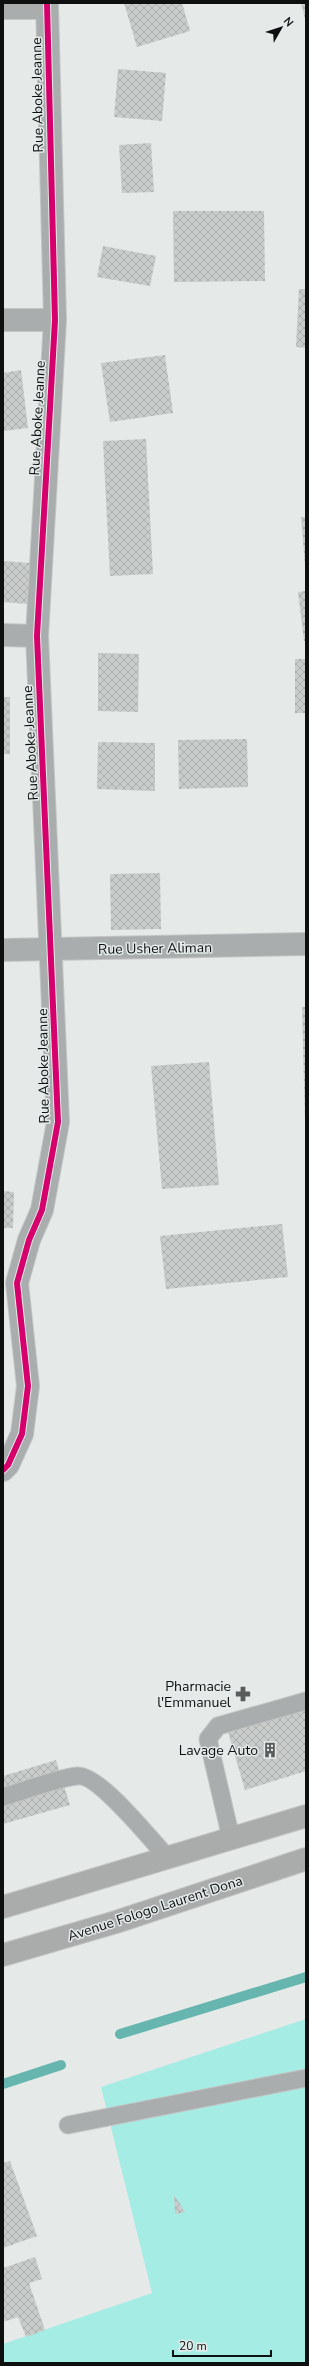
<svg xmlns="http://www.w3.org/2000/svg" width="309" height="2366" font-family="'Nunito Sans',sans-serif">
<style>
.green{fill:#a5ece4}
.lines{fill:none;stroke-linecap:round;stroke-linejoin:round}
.stream{stroke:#66b6af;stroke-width:10}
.building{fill:url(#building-cross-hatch)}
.lane-casing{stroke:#c3c6c5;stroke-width:19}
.street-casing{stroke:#c3c6c5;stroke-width:24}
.secondary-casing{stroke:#c3c6c5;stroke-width:24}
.lane{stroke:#aaadad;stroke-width:17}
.street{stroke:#aaadad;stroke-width:22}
.secondary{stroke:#aaacac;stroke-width:22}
.cycleway-casing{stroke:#e4ebea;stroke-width:8}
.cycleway{stroke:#d6006c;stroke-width:6}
.labels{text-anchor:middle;stroke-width:3;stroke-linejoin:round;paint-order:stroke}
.street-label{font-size:14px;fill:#0d100f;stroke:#e4ebea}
.poi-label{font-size:14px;fill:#0d100f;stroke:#e4ebea;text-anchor:end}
</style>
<defs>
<pattern id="building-cross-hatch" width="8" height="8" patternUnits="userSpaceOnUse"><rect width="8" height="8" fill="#c8cccb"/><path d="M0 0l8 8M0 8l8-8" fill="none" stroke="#abaead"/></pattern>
</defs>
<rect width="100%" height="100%" fill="#e5eae9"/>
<path class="green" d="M306,2019V2363H3V2344L152,2293L101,2087Z"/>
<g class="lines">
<g class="stream">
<path d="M120,2034L306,1977"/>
<path d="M3,2084L61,2065"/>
</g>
</g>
<g class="building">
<path d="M124,3H182L190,31L137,47Z"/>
<path d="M301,3H306V19H305Z"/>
<path d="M118,69L166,73L162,121L114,117Z"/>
<path d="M151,143L154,192L122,193L119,145Z"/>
<path d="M173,211H264L265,281L174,282Z"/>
<path d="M103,246L156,256L150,286L97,277Z"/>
<path d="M299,289H306V348L296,347Z"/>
<path d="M165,355L173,413L110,422L101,363Z"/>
<path d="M21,370L28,428L3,431V373Z"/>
<path d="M146,439L153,574L110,576L103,441Z"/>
<path d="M301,517H306V566H305Z"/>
<path d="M3,561L30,563L27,604L3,602Z"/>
<path d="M306,591V641H304L298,592Z"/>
<path d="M98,653L139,654L138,712L98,711Z"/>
<rect x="295" y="659" width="11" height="54"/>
<rect x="3" y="697" width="7" height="57"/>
<path d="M247,739L248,787L179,789L178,740Z"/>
<path d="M98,742L155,743V791L97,789Z"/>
<path d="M160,873L161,929L111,930L110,874Z"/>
<path d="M302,1007H306V1122H305Z"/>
<path d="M209,1062L219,1185L162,1189L151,1066Z"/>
<path d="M3,1191L14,1192L13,1228H3Z"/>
<path d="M282,1224L288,1277L166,1289L160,1236Z"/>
<path d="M306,1709V1771L245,1790L227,1729Z"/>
<path d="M56,1760L70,1805L3,1824V1776Z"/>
<path d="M10,2161L37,2236L3,2248V2163Z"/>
<path d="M174,2195L185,2212L175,2214Z"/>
<path d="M35,2257L42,2279L29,2283L45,2330L26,2337L18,2317L3,2322V2268Z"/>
</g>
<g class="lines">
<g class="lane-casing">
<g id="lane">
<path d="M3,1797C24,1791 57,1778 77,1776C98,1773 152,1841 167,1857"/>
<path d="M231,1838L208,1739L218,1726L306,1701"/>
<path d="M68,2125L306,2078"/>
</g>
</g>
<g class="street-casing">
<g id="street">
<path d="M3,8H47"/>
<path d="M3,320H55"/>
<path d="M3,635L37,636"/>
<path d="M3,950L306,944"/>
<path d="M3,1470L8,1465L22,1434L28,1386L17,1283L29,1240L42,1210L58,1122L37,636L55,320L47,3"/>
</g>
</g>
<g class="secondary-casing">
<g id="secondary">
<path d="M3,1907L306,1816"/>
<path d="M3,1955L116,1922L306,1859"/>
</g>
</g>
<use href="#lane" class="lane"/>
<use href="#street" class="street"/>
<use href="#secondary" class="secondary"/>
<g class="cycleway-casing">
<path id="cycleway" d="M3,1470L8,1465L22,1434L28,1386L17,1283L29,1240L42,1210L58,1122L37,636L55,320L47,3"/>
</g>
<use href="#cycleway" class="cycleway"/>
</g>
<defs>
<g id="pharmacy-bare" transform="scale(1.2)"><path d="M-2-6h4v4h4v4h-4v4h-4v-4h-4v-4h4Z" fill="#595c5b" stroke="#e4ebea" stroke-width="2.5" paint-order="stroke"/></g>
<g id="building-bare" transform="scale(1.2)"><path d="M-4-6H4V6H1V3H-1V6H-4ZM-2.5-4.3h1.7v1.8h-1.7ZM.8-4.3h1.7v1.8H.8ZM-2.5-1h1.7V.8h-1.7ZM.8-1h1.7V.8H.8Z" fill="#595c5b" stroke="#e4ebea" stroke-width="2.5" paint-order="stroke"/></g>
</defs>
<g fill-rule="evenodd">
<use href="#pharmacy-bare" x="243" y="1694"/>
<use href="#building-bare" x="270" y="1750"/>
</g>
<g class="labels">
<g class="street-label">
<text transform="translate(37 95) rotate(-91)" y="5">Rue Aboke Jeanne</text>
<text transform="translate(37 418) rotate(-87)" y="5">Rue Aboke Jeanne</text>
<text transform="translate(30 743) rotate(-93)" y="5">Rue Aboke Jeanne</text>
<text transform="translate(155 948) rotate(-1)" y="5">Rue Usher Aliman</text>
<text transform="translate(43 1066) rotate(-91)" y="5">Rue Aboke Jeanne</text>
<text transform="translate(155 1908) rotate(-18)" y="5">Avenue Fologo Laurent Dona</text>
</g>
<g class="poi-label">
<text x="231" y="1691">Pharmacie<tspan x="231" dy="16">l'Emmanuel</tspan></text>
<text x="258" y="1755">Lavage Auto</text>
</g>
</g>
<rect width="309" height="2366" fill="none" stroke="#0d100f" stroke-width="8"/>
<g transform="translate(281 28) rotate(51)" stroke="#e4ebea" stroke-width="3" paint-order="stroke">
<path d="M0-3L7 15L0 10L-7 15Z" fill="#0d100f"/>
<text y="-6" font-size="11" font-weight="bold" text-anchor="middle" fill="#0d100f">N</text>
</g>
<path d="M173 2350v6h98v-6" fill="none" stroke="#0d100f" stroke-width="2"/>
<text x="179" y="2350" font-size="12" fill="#0d100f" stroke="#e4ebea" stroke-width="3" paint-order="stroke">20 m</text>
</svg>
